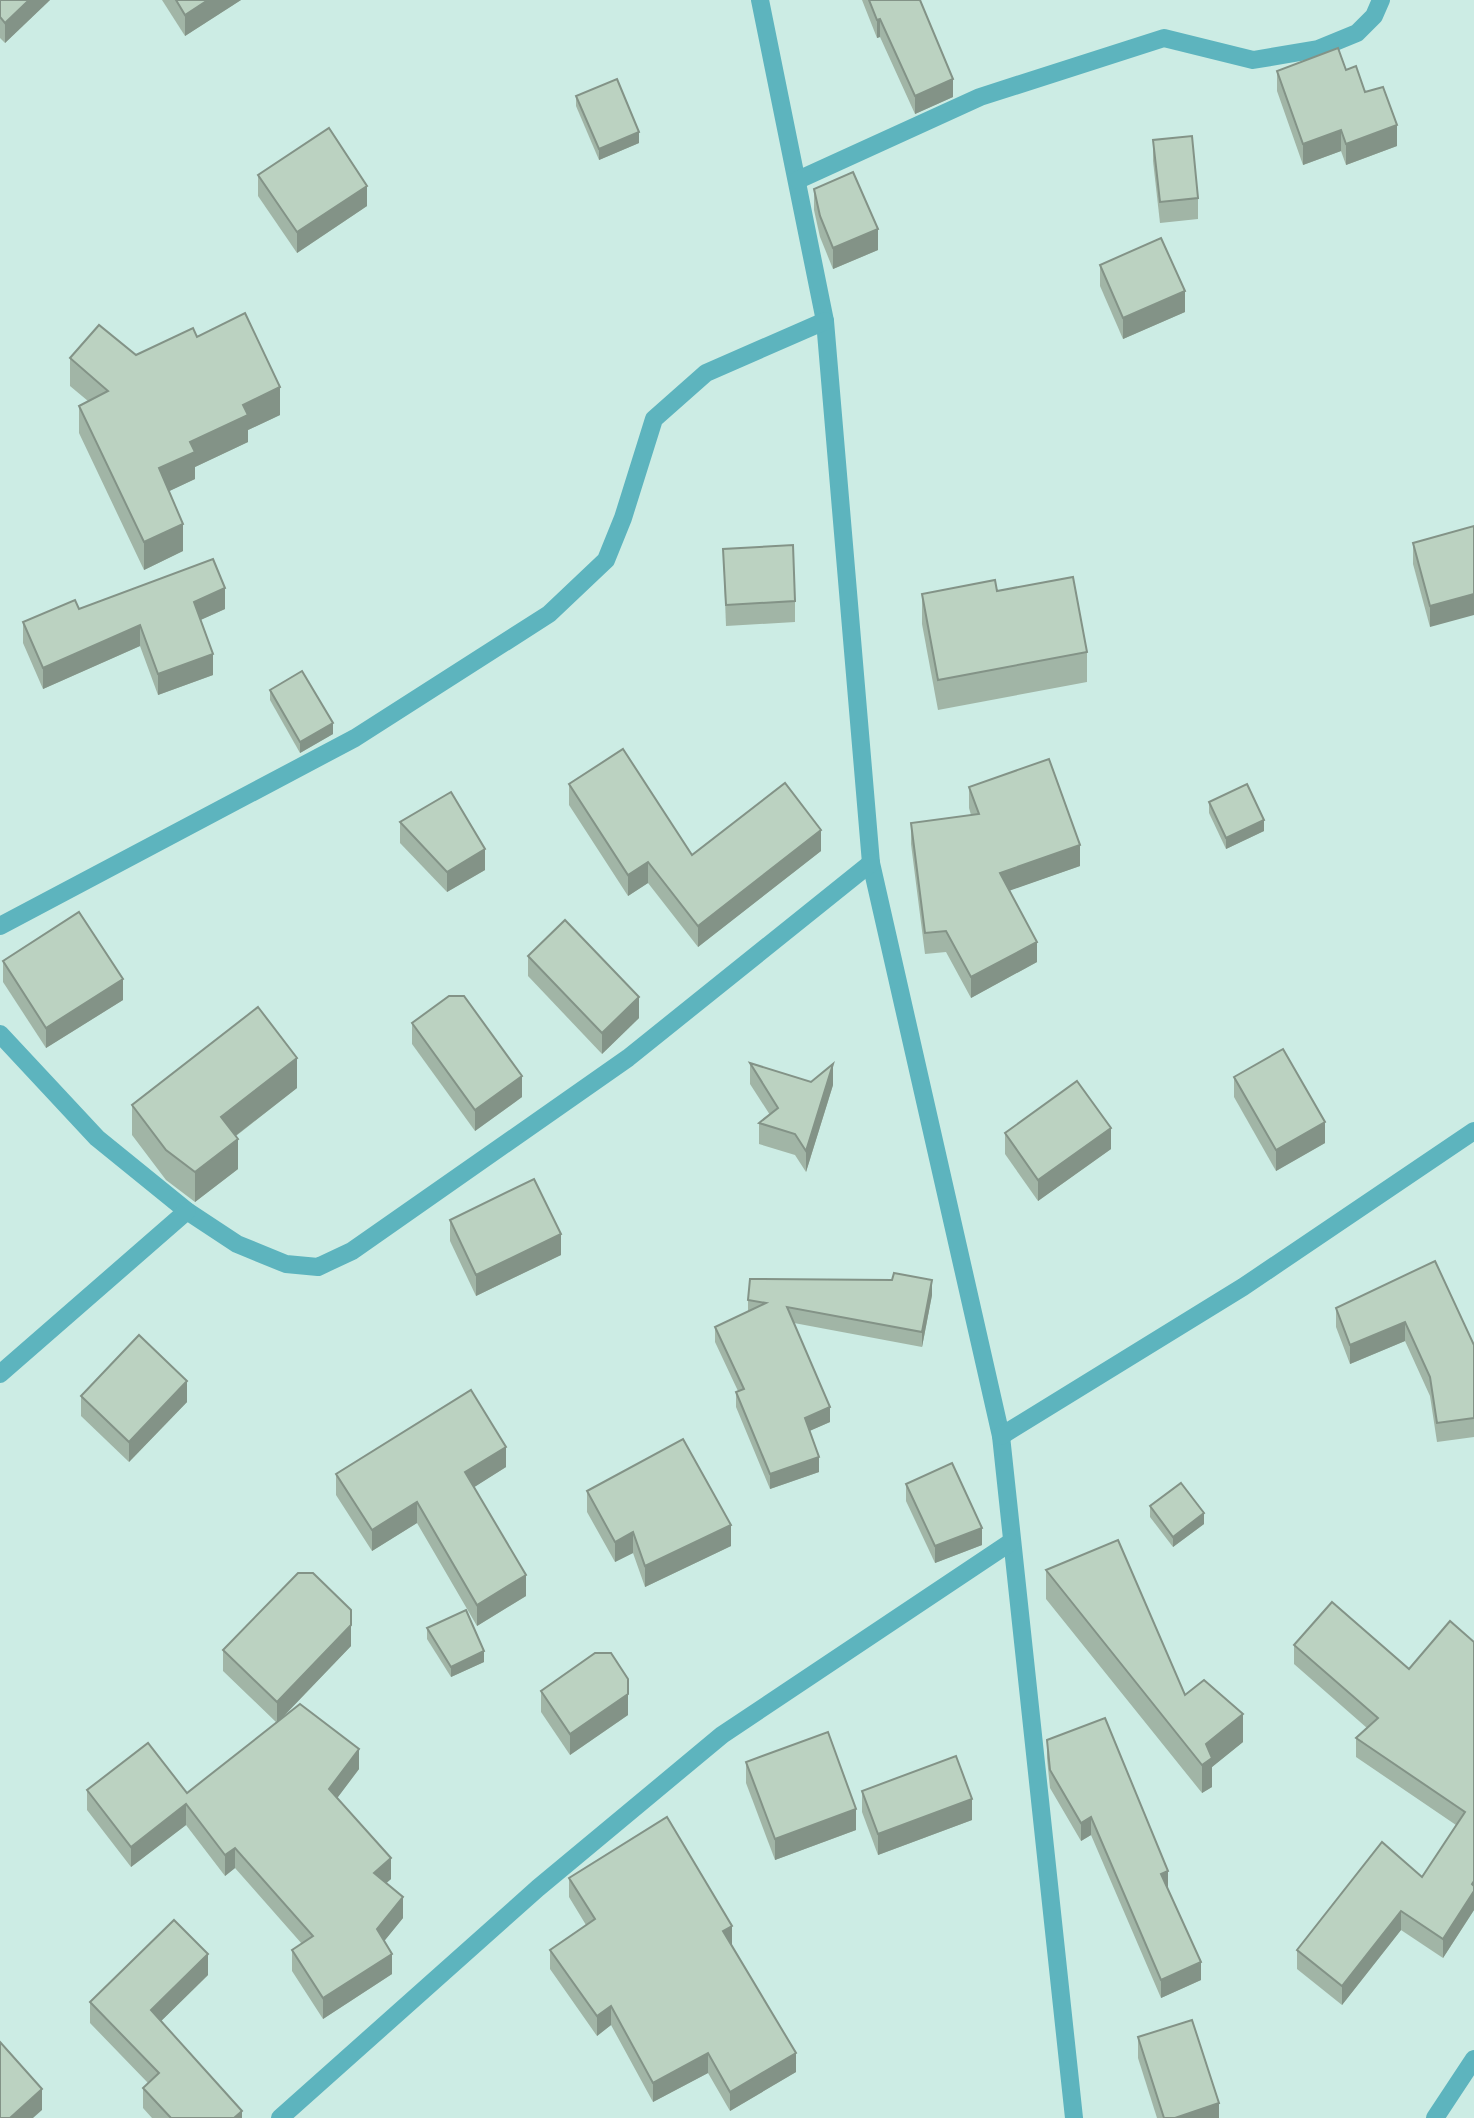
<svg xmlns="http://www.w3.org/2000/svg" width="1474" height="2118" font-family="Quicksand,sans-serif">
<style>
.lines{fill:none;stroke-linecap:round;stroke-linejoin:round}
.street{stroke:#5db4be;stroke-width:18}
.wall{fill:#a1b5a6}
.shaded-wall{fill:#839387}
.building{fill:#bbd2c1;stroke:#839387;stroke-width:2}
</style>
<rect width="100%" height="100%" fill="#ccece4"/>
<g class="lines">
<g class="street">
<path d="M760,0L825,321L871,863L1001,1436L1074,2118"/>
<path d="M798,180L980,97L1164,38L1253,60L1318,49L1357,33L1374,16L1381,0"/>
<path d="M0,926L355,738L549,614L606,560L623,518L654,419L706,373L825,321"/>
<path d="M0,1034L97,1138L187,1211L237,1244L286,1264L318,1267L352,1251L628,1058L871,863"/>
<path d="M0,1374L187,1211"/>
<path d="M1001,1436L1243,1287L1474,1131"/>
<path d="M280,2118L538,1888L722,1735L1011,1542"/>
<path d="M1435,2118L1474,2059"/>
</g>
</g>
<g class="wall">
<path d="M0,0H50L5,43L0,38Z"/>
<path d="M162,0H241L185,36Z"/>
<path d="M862,0H920L953,97L915,114L880,37L877,38Z"/>
<path d="M1346,70L1365,92L1397,146L1346,165L1341,151L1303,165L1277,91V71Z"/>
<path d="M576,96L639,143L599,160L576,106Z"/>
<path d="M1153,140L1198,198V219L1160,223L1153,161Z"/>
<path d="M258,175L367,206L297,253L258,196Z"/>
<path d="M814,189L878,250L833,269L820,237L814,210Z"/>
<path d="M1100,265L1185,312L1123,339L1100,286Z"/>
<path d="M197,337L280,415L248,430V442L195,467V479L169,491L183,551L144,570L79,433V406L88,401L70,386V358L136,355Z"/>
<path d="M1474,526L1430,627L1413,564V543Z"/>
<path d="M723,549L795,601V622L726,626Z"/>
<path d="M997,591L1087,652V682L938,710L922,624V594Z"/>
<path d="M79,609H225L200,620L213,675L158,695L140,646L43,689L23,643V622Z"/>
<path d="M270,690L333,734L300,753L270,700Z"/>
<path d="M569,784L692,855L821,851L698,947L648,883L628,896L569,805Z"/>
<path d="M969,787L1080,866L1010,890L1037,962L971,998L946,952L925,954L911,844V823L971,815L969,808Z"/>
<path d="M1209,802L1264,831L1226,849L1209,813Z"/>
<path d="M400,822L485,870L447,892L400,843Z"/>
<path d="M528,956L639,1018L602,1054L528,976Z"/>
<path d="M3,961L123,1000L46,1048L3,982Z"/>
<path d="M412,1023L522,1097L475,1131L412,1044Z"/>
<path d="M750,1063L811,1082L833,1085L806,1172L795,1155L759,1144V1123L770,1115L750,1084Z"/>
<path d="M1234,1077L1325,1143L1276,1171L1234,1097Z"/>
<path d="M297,1088L236,1136L238,1169L195,1202L166,1180L132,1135V1105Z"/>
<path d="M1005,1133L1111,1149L1038,1201L1005,1154Z"/>
<path d="M450,1220L561,1255L476,1296L450,1241Z"/>
<path d="M1435,1261L1474,1345V1437L1437,1442L1430,1396L1405,1341L1350,1364L1336,1327V1308Z"/>
<path d="M932,1295L922,1347L794,1323L830,1422L809,1431L819,1472L770,1489L736,1407V1392L738,1391L715,1342V1327L748,1311V1300Z"/>
<path d="M81,1396L187,1402L129,1462L81,1416Z"/>
<path d="M506,1467L474,1487L526,1596L477,1626L417,1523L372,1551L336,1495V1474Z"/>
<path d="M906,1484L982,1545L935,1563L906,1501Z"/>
<path d="M587,1491L731,1546L645,1587L633,1553L615,1562L587,1512Z"/>
<path d="M1150,1506L1204,1524L1173,1547L1150,1517Z"/>
<path d="M1046,1570L1185,1695L1243,1742L1212,1767V1787L1202,1793L1046,1599Z"/>
<path d="M427,1628L484,1662L451,1677L427,1639Z"/>
<path d="M1474,1642V1910L1443,1958L1401,1930L1342,2005L1297,1969V1950L1422,1877L1456,1825L1356,1757V1738L1367,1728L1294,1664V1645L1409,1669Z"/>
<path d="M351,1646L280,1720L359,1769L337,1798L391,1879L386,1883L403,1918L384,1941L392,1974L323,2019L292,1971V1950L302,1944L235,1868L225,1876L186,1825L131,1867L87,1810V1790L187,1793L277,1723L223,1671V1650Z"/>
<path d="M541,1691L628,1715L570,1755L541,1712Z"/>
<path d="M1047,1740L1168,1890L1201,1980L1161,1998L1091,1835L1081,1841L1050,1788L1047,1758Z"/>
<path d="M746,1762L856,1830L775,1860L746,1783Z"/>
<path d="M862,1791L972,1820L878,1855L862,1812Z"/>
<path d="M569,1878L732,1946L796,2072L730,2111L708,2073L653,2102L611,2025L597,2036L550,1969V1950L586,1925L569,1897Z"/>
<path d="M208,1975L161,2021L242,2118H152L143,2108V2088L148,2083L90,2023V2002Z"/>
<path d="M1138,2037L1219,2118H1157L1138,2058Z"/>
</g>
<g class="shaded-wall">
<path d="M29,0H50L5,43V23Z"/>
<path d="M208,0H241L185,36V15Z"/>
<path d="M880,19V37L877,38V20Z"/>
<path d="M953,79V97L915,114V96Z"/>
<path d="M1397,125V146L1346,165V144Z"/>
<path d="M1341,130V151L1303,165V144Z"/>
<path d="M639,132V143L599,160V149Z"/>
<path d="M367,186V206L297,253V232Z"/>
<path d="M878,229V250L833,269V248Z"/>
<path d="M1185,291V312L1123,339V318Z"/>
<path d="M280,387V415L248,430V442L195,467V479L159,496V468L190,442L243,405Z"/>
<path d="M183,524V551L144,570V542Z"/>
<path d="M225,588V609L194,623V602Z"/>
<path d="M1474,594V615L1430,627V606Z"/>
<path d="M140,625V646L43,689V668Z"/>
<path d="M213,654V675L158,695V674Z"/>
<path d="M333,723V734L300,753V742Z"/>
<path d="M1264,820V831L1226,849V838Z"/>
<path d="M821,830V851L698,947V926Z"/>
<path d="M1080,845V866L1000,894V873Z"/>
<path d="M485,849V870L447,892V872Z"/>
<path d="M648,862V883L628,896V875Z"/>
<path d="M1037,942V962L971,998V977Z"/>
<path d="M123,979V1000L46,1048V1028Z"/>
<path d="M639,997V1018L602,1054V1033Z"/>
<path d="M297,1058V1088L221,1147V1117Z"/>
<path d="M833,1064V1085L806,1172V1151Z"/>
<path d="M522,1076V1097L475,1131V1110Z"/>
<path d="M1325,1122V1143L1276,1171V1150Z"/>
<path d="M1111,1128V1149L1038,1201V1180Z"/>
<path d="M238,1139V1169L195,1202V1172Z"/>
<path d="M561,1234V1255L476,1296V1275Z"/>
<path d="M932,1280V1295L922,1347V1332Z"/>
<path d="M1405,1322V1341L1350,1364V1345Z"/>
<path d="M187,1381V1402L129,1462V1442Z"/>
<path d="M830,1407V1422L805,1433V1418Z"/>
<path d="M506,1447V1467L465,1493V1472Z"/>
<path d="M819,1457V1472L770,1489V1474Z"/>
<path d="M417,1502V1523L372,1551V1530Z"/>
<path d="M1204,1513V1524L1173,1547V1537Z"/>
<path d="M731,1525V1546L645,1587V1566Z"/>
<path d="M982,1528V1545L935,1563V1546Z"/>
<path d="M633,1532V1553L615,1562V1542Z"/>
<path d="M526,1575V1596L477,1626V1605Z"/>
<path d="M351,1625V1646L277,1723V1702Z"/>
<path d="M484,1651V1662L451,1677V1667Z"/>
<path d="M628,1694V1715L570,1755V1734Z"/>
<path d="M1243,1714V1742L1212,1767V1787L1202,1793V1765L1206,1744Z"/>
<path d="M359,1749V1769L329,1809V1789Z"/>
<path d="M972,1799V1820L878,1855V1834Z"/>
<path d="M186,1804V1825L131,1867V1847Z"/>
<path d="M856,1809V1830L775,1860V1839Z"/>
<path d="M1091,1817V1835L1081,1841V1823Z"/>
<path d="M235,1848V1868L225,1876V1855Z"/>
<path d="M391,1858V1879L374,1894V1873Z"/>
<path d="M1168,1871V1890L1161,1874Z"/>
<path d="M1474,1881V1910L1443,1958V1939Z"/>
<path d="M403,1897V1918L377,1950V1929Z"/>
<path d="M1401,1911V1930L1342,2005V1986Z"/>
<path d="M732,1926V1946L723,1931Z"/>
<path d="M208,1954V1975L151,2031V2010Z"/>
<path d="M392,1954V1974L323,2019V1998Z"/>
<path d="M1201,1962V1980L1161,1998V1980Z"/>
<path d="M611,2006V2025L597,2036V2016Z"/>
<path d="M708,2053V2073L653,2102V2083Z"/>
<path d="M796,2053V2072L730,2111V2092Z"/>
<path d="M42,2089V2110L33,2118H10Z"/>
<path d="M1219,2103V2118H1175Z"/>
<path d="M242,2111V2118H234Z"/>
</g>
<g class="building">
<path d="M0,0H29L5,23L0,17Z"/>
<path d="M176,0H208L185,15Z"/>
<path d="M869,0H920L953,79L915,96L880,19L877,20Z"/>
<path d="M1338,48L1346,70L1356,66L1365,92L1383,87L1397,125L1346,144L1341,130L1303,144L1277,71Z"/>
<path d="M617,79L639,132L599,149L576,96Z"/>
<path d="M329,128L367,186L297,232L258,175Z"/>
<path d="M1192,136L1198,198L1160,202L1153,140Z"/>
<path d="M853,172L878,229L833,248L820,216L814,189Z"/>
<path d="M1161,238L1185,291L1123,318L1100,265Z"/>
<path d="M245,313L280,387L243,405L248,415L190,442L195,452L159,468L183,524L144,542L79,406L108,391L70,358L99,325L136,355L193,328L197,337Z"/>
<path d="M1474,526V594L1430,606L1413,543Z"/>
<path d="M793,545L795,601L726,605L723,549Z"/>
<path d="M213,559L225,588L194,602L213,654L158,674L140,625L43,668L23,622L75,600L79,609Z"/>
<path d="M1073,577L1087,652L938,680L922,594L995,580L997,591Z"/>
<path d="M302,671L333,723L300,742L270,690Z"/>
<path d="M623,749L692,855L785,783L821,830L698,926L648,862L628,875L569,784Z"/>
<path d="M1049,759L1080,845L1000,873L1037,942L971,977L946,931L925,933L911,823L979,814L969,787Z"/>
<path d="M1247,784L1264,820L1226,838L1209,802Z"/>
<path d="M451,792L485,849L447,872L400,822Z"/>
<path d="M79,912L123,979L46,1028L3,961Z"/>
<path d="M565,920L639,997L602,1033L528,956Z"/>
<path d="M449,996H464L522,1076L475,1110L412,1023Z"/>
<path d="M258,1007L297,1058L221,1117L238,1139L195,1172L166,1150L132,1105Z"/>
<path d="M1283,1049L1325,1122L1276,1150L1234,1077Z"/>
<path d="M750,1063L811,1082L833,1064L806,1151L795,1134L759,1123L778,1108Z"/>
<path d="M1077,1081L1111,1128L1038,1180L1005,1133Z"/>
<path d="M534,1179L561,1234L476,1275L450,1220Z"/>
<path d="M1435,1261L1474,1345V1418L1437,1423L1430,1377L1405,1322L1350,1345L1336,1308Z"/>
<path d="M894,1273L932,1280L922,1332L787,1307L830,1407L805,1418L819,1457L770,1474L736,1392L744,1389L715,1327L766,1303L748,1300L750,1279L892,1280Z"/>
<path d="M139,1335L187,1381L129,1442L81,1396Z"/>
<path d="M471,1390L506,1447L465,1472L526,1575L477,1605L417,1502L372,1530L336,1474Z"/>
<path d="M683,1439L731,1525L645,1566L633,1532L615,1542L587,1491Z"/>
<path d="M952,1463L982,1528L935,1546L906,1484Z"/>
<path d="M1181,1483L1204,1513L1173,1537L1150,1506Z"/>
<path d="M1118,1540L1185,1695L1204,1680L1243,1714L1206,1744L1212,1758L1202,1765L1046,1570Z"/>
<path d="M298,1573H313L351,1610V1625L277,1702L223,1650Z"/>
<path d="M1332,1602L1409,1669L1450,1621L1474,1642V1881L1472,1884L1474,1886V1891L1443,1939L1401,1911L1342,1986L1297,1950L1382,1842L1422,1877L1465,1812L1356,1738L1378,1718L1294,1645Z"/>
<path d="M466,1610L484,1651L451,1667L427,1628Z"/>
<path d="M595,1653H611L628,1679V1694L570,1734L541,1691Z"/>
<path d="M300,1704L359,1749L329,1789L391,1858L374,1873L403,1897L377,1929L392,1954L323,1998L292,1950L313,1936L235,1848L225,1855L186,1804L131,1847L87,1790L148,1743L187,1793Z"/>
<path d="M1105,1718L1168,1871L1161,1874L1201,1962L1161,1980L1091,1817L1081,1823L1050,1770L1047,1740Z"/>
<path d="M828,1732L856,1809L775,1839L746,1762Z"/>
<path d="M956,1756L972,1799L878,1834L862,1791Z"/>
<path d="M667,1817L732,1926L723,1931L796,2053L730,2092L708,2053L653,2083L611,2006L597,2016L550,1950L595,1919L569,1878Z"/>
<path d="M174,1920L208,1954L151,2010L242,2111L234,2118H171L143,2088L159,2073L90,2002Z"/>
<path d="M1192,2020L1219,2103L1175,2118H1164L1138,2037Z"/>
<path d="M0,2042L42,2089L10,2118H0Z"/>
</g>
</svg>
